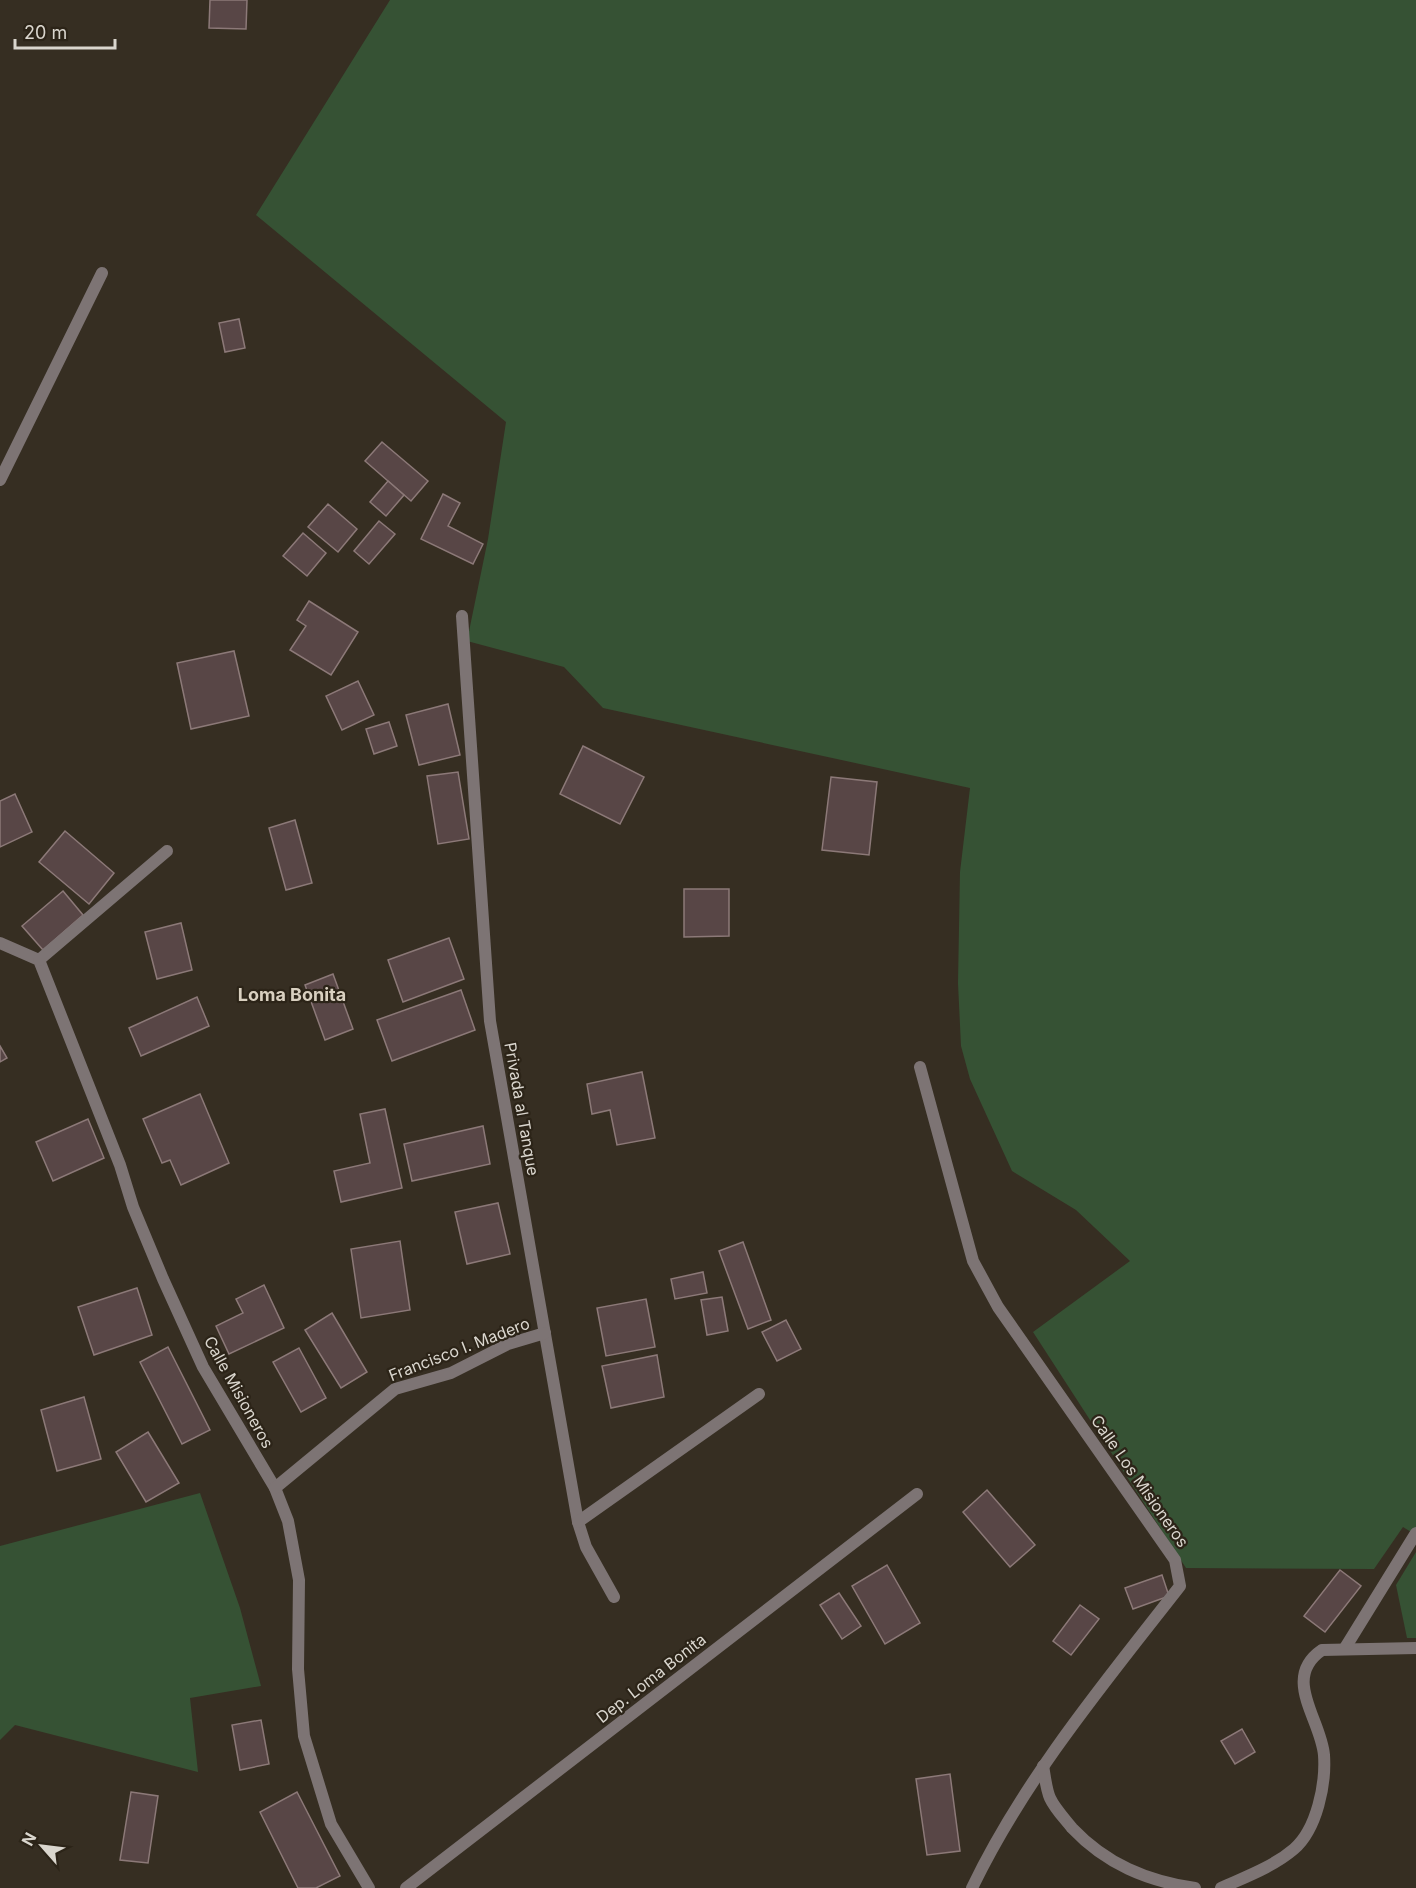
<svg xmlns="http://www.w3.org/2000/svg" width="1416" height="1888" font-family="Inter,sans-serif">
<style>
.green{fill:#365234}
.building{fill:#584646;stroke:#8c7978;stroke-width:1.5}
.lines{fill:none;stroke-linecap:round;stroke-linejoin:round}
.street{stroke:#7d7474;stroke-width:12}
.labels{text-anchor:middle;stroke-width:4.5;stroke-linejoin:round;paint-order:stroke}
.street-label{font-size:16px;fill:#dad6ce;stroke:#2c2418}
.neighbourhood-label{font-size:18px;font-weight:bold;fill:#d9d0c0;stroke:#2c2418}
</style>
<rect width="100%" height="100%" fill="#362e22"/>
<g class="green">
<path d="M390,0H1416V1535L1403,1527L1374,1569L1186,1568L1033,1332L1130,1261L1076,1210L1012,1171L970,1079L961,1046L958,983L960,872L970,788L603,708L564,667L467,641L488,539L506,422L256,215Z"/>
<path d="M200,1493L240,1608L261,1686L190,1698L198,1772L15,1725L0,1740V1546Z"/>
<path d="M1416,1552V1638H1407L1396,1585Z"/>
</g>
<g class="building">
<path d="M210,0H247L246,29L209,28Z"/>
<path d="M239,319L245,348L225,352L219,323Z"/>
<path d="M382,442L428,481L411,501L365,461Z"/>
<path d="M388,481L404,495L386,516L370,502Z"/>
<path d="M443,494L460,503L448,526L483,544L473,564L421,539Z"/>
<path d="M328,504L357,529L338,552L308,527Z"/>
<path d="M379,521L395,534L369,564L354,551Z"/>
<path d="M303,533L326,553L307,576L283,556Z"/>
<path d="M309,601L358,632L331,675L290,650L306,626L297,620Z"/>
<path d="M234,651L249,716L191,729L177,663Z"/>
<path d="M358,681L374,715L342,730L326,696Z"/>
<path d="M448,704L460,755L419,765L406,715Z"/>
<path d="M389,722L397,746L374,754L366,729Z"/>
<path d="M583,746L644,777L620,824L560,794Z"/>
<path d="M458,772L469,839L438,844L427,776Z"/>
<path d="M831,777L877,782L869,855L822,850Z"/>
<path d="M15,794L32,832L0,847V801Z"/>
<path d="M295,820L312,883L286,890L269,828Z"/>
<path d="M65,831L114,873L89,904L39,862Z"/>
<path d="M684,889H729V936L684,937Z"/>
<path d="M63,891L83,915L43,950L22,926Z"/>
<path d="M181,923L192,970L157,979L145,932Z"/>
<path d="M449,938L464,979L403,1002L388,960Z"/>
<path d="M333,974L353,1029L325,1040L305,985Z"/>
<path d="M461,990L475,1030L392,1061L377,1020Z"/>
<path d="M197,997L209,1026L141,1056L129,1028Z"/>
<path d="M0,1046L7,1058L0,1062Z"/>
<path d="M642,1072L655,1138L617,1145L610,1110L592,1114L587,1084Z"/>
<path d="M200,1094L229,1163L181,1185L170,1160L162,1163L143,1119Z"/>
<path d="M385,1109L402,1188L341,1202L334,1171L370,1163L360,1114Z"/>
<path d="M88,1119L104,1158L53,1181L36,1142Z"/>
<path d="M483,1126L490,1164L412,1181L404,1144Z"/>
<path d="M498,1203L510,1254L467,1264L455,1212Z"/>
<path d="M400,1241L410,1310L361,1318L351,1249Z"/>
<path d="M743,1242L771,1320L748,1329L719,1251Z"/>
<path d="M703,1272L707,1293L675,1299L671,1279Z"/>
<path d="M264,1285L284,1328L229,1354L216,1326L243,1313L236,1299Z"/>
<path d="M137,1288L152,1335L94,1355L78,1307Z"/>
<path d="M722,1297L728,1331L707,1335L701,1300Z"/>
<path d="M646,1299L655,1347L606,1356L597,1308Z"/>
<path d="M332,1313L367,1372L341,1388L305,1330Z"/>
<path d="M786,1320L801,1349L777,1361L762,1332Z"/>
<path d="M168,1347L210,1430L182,1444L140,1362Z"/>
<path d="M299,1348L326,1398L301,1412L273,1362Z"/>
<path d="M657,1355L664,1397L611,1408L602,1366Z"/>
<path d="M84,1397L101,1459L57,1471L41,1410Z"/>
<path d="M148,1432L179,1483L146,1502L116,1452Z"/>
<path d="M987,1490L1035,1545L1010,1567L963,1512Z"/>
<path d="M887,1565L920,1623L885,1644L852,1586Z"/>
<path d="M1340,1570L1361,1586L1325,1632L1304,1616Z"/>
<path d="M1162,1575L1169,1596L1133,1609L1125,1588Z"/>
<path d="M839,1593L861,1626L842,1639L820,1605Z"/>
<path d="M1080,1605L1099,1619L1071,1655L1053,1641Z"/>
<path d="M261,1720L269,1764L240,1770L232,1725Z"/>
<path d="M1242,1729L1255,1752L1235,1764L1221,1741Z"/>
<path d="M950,1774L960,1851L927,1855L916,1779Z"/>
<path d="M131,1792L158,1796L148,1863L120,1860Z"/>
<path d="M297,1792L340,1876L316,1888H298L260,1812Z"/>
</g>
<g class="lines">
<g class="street">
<path d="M0,480L102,273"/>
<path d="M462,616L490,1021L578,1522L586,1547L614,1597"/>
<path d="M0,943L39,960L120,1165L133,1207L163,1279L203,1367L275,1488L288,1521L299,1580L298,1669L304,1736L331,1824L369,1888"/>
<path d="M39,960L167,851"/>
<path d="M920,1067L973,1261L998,1307L1175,1560L1180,1586C1105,1682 1025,1778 972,1888"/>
<path d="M275,1488L395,1389L451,1373L508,1344L545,1333"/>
<path d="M578,1522L759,1394"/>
<path d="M1345,1648L1416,1533"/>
<path d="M1043,1766C1045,1776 1046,1789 1050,1798C1055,1809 1065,1819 1072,1828C1106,1864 1147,1881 1195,1888"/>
<path d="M406,1888L917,1494"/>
<path d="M1221,1888C1245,1877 1273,1867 1294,1849C1317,1829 1326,1784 1324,1755C1321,1719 1281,1678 1322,1650L1416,1648"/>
</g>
</g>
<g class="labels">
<g class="street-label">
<text transform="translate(522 1109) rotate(80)" y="6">Privada al Tanque</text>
<text transform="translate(459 1349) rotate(-21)" y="6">Francisco I. Madero</text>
<text transform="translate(239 1392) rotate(61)" y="6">Calle Misioneros</text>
<text transform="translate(1140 1481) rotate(55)" y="6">Calle Los Misioneros</text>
<text transform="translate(651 1678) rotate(-38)" y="6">Dep. Loma Bonita</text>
</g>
<g class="neighbourhood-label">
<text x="292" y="1001">Loma Bonita</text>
</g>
</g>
<g transform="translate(42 1846) rotate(298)" stroke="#2c2418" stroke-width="4.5" paint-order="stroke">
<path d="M0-4.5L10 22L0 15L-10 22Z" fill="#dad6ce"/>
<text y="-9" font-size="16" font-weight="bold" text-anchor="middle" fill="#dad6ce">N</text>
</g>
<path d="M15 39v9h100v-9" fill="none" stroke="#dad6ce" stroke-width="3"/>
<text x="24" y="39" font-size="18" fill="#dad6ce" stroke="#2c2418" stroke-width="4.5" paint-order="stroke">20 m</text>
</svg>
